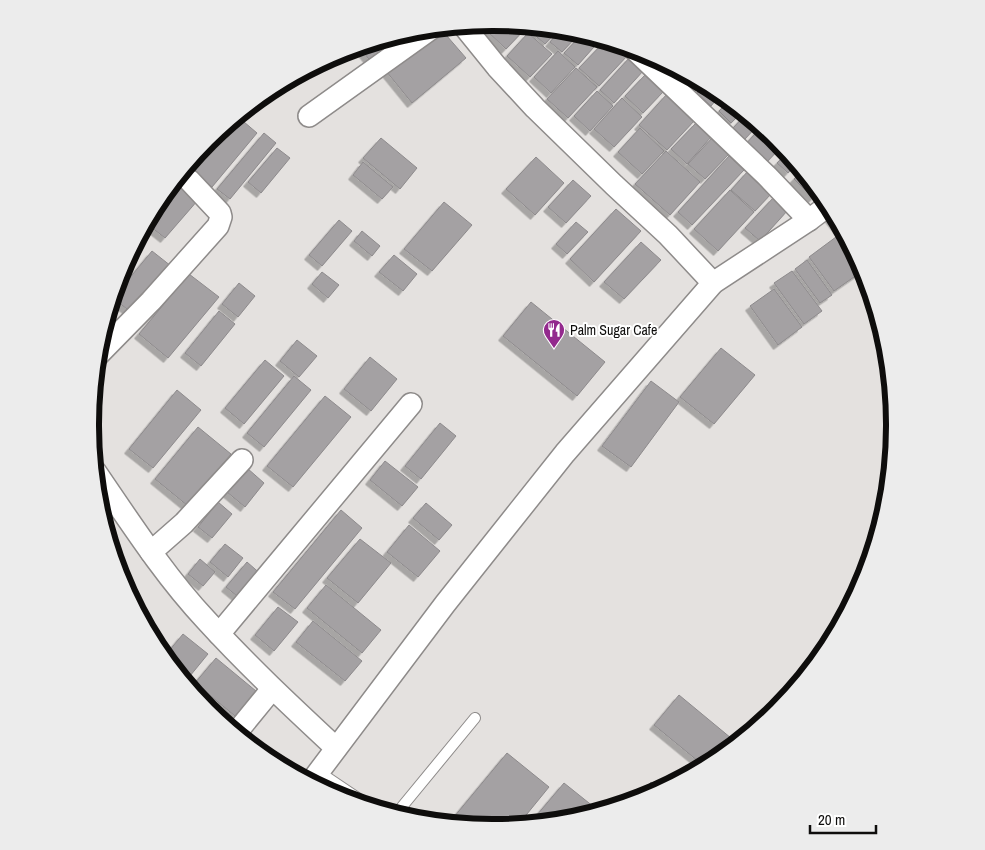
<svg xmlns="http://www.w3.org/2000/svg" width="985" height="850" font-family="'Archivo Narrow',sans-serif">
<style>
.building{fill:#a4a1a3;stroke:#8d8a8c;filter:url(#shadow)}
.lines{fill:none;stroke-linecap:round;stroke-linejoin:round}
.lane-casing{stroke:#8e8b8a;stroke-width:12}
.street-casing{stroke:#8e8b8a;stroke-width:24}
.lane{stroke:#fff;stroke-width:10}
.street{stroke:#fff;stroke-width:21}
.labels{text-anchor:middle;stroke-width:4;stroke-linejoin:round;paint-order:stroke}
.poi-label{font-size:14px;fill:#0e0d0c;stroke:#fff;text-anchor:start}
.rim{fill:none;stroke:#0e0d0c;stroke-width:6}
</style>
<defs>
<filter id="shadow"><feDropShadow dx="-4.5" dy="4.5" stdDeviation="0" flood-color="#0004"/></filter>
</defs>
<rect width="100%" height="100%" fill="#e4e1df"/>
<g class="building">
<path d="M495,23L528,26L506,49L487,31Z"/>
<path d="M534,27L559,29L545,44L530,31Z"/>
<path d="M440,28L466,58L412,103L386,71Z"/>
<path d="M561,29L580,33L562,52L550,42Z"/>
<path d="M528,33L552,54L530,77L507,56Z"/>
<path d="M582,34L601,39L578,65L564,53Z"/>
<path d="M387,39L393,46L373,64L359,47Z"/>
<path d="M605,41L616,44L628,55L599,86L579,68Z"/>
<path d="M558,51L575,67L551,93L534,77Z"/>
<path d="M630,57L644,70L614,103L600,90Z"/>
<path d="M576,68L597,87L568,118L547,99Z"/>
<path d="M678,70L699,81L688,92L672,77Z"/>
<path d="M645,75L663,92L643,113L625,96Z"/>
<path d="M705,85L721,94L711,106L697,93Z"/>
<path d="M597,91L613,106L590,131L574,116Z"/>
<path d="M667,94L695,120L667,150L639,125Z"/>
<path d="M622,98L642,117L614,147L594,129Z"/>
<path d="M729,101L742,112L731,123L719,111Z"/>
<path d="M746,114L758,125L745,139L733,128Z"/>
<path d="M237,116L257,133L212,187L190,169L228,124Z"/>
<path d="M697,122L712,136L687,164L671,149Z"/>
<path d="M761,127L782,146L765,164L745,145Z"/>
<path d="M640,128L664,151L642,174L618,152Z"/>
<path d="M264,133L276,143L230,199L217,189Z"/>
<path d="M212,137L188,166L187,165L208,140Z"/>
<path d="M381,138L417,168L400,189L363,158Z"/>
<path d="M712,138L729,154L705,179L688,164Z"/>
<path d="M277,148L290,158L261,193L248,182Z"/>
<path d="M666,151L700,182L670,215L635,184Z"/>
<path d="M787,153L796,164L788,173L777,163Z"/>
<path d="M729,156L744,170L692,225L678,212Z"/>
<path d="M536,157L564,183L535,215L506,189Z"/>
<path d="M363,162L393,187L382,199L353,175Z"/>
<path d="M748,171L772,193L755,211L731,190Z"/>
<path d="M802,171L819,192L813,198L794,179Z"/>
<path d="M573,180L591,196L566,223L548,207Z"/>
<path d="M177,183L198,200L165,238L146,223L151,215Z"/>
<path d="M730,190L754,212L718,251L694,229Z"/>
<path d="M774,197L788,210L760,241L745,228Z"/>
<path d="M444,202L472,225L432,271L404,249Z"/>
<path d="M616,209L641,231L594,282L570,259Z"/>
<path d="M834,215L851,245L830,218Z"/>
<path d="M339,220L352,231L322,266L309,255Z"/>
<path d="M576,222L588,232L567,254L556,244Z"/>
<path d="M362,231L380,246L372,256L354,241Z"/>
<path d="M840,234L856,255L864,270L834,291L809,257Z"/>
<path d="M641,242L661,260L624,299L604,282Z"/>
<path d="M152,251L171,266L132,313L113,298Z"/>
<path d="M394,255L417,274L403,291L379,272Z"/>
<path d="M807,260L832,295L820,303L795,269Z"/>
<path d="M792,271L822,311L804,324L774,283Z"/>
<path d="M322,272L339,285L328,298L312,284Z"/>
<path d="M189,274L219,297L168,358L139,334Z"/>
<path d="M239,283L255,296L238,317L222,304Z"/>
<path d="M774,289L802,327L778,345L750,306Z"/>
<path d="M531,302L605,362L577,396L503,336Z"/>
<path d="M219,311L235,324L201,366L185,353Z"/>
<path d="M297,340L317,356L299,377L280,361Z"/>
<path d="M721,348L755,375L714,424L680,397Z"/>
<path d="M370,357L397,379L371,411L344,389Z"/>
<path d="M265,360L284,376L244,424L225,408Z"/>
<path d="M294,376L311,390L264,447L247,433Z"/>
<path d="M651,381L679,402L631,467L602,446Z"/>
<path d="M177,390L201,410L153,468L129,449Z"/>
<path d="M325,396L351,417L293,487L267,466Z"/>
<path d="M440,423L456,436L421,479L405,466Z"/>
<path d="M198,427L231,454L188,506L155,479Z"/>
<path d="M385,461L418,487L402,506L370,480Z"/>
<path d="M247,468L264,483L245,507L227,492Z"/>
<path d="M218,502L232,514L212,538L198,527Z"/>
<path d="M426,503L452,525L439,540L413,518Z"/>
<path d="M341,510L362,528L295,609L273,592Z"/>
<path d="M409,525L440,551L418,577L387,552Z"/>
<path d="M360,539L391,563L358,603L327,578Z"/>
<path d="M225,544L243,558L228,577L210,562Z"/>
<path d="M200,559L215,572L203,586L188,574Z"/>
<path d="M247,562L263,576L243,601L226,587Z"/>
<path d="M326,585L381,630L362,653L307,608Z"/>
<path d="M278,607L298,622L274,651L255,635Z"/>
<path d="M313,621L362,661L345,681L296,642Z"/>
<path d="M183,634L208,654L185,682L164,657Z"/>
<path d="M216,658L256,691L235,716L195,683Z"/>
<path d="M194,685L229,714L223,722L208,709L191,689Z"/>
<path d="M679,695L737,743L716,760L704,766L654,725Z"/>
<path d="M507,753L549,787L518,825L492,827L449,823Z"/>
<path d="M651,782L660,790L636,800Z"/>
<path d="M564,783L599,811L571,820L532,824L531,822Z"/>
</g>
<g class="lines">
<g class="lane-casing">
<g id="lane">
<path d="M319,772L371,807"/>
<path d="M396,814L475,718"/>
</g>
</g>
<g class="street-casing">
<g id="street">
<path d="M463,25L497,67L535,108L614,185L668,235L713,283"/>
<path d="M634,49L767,176L809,220"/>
<path d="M309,116L432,28"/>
<path d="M97,356L151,301L218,226L221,217L220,213L189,180"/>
<path d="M95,471C130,522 164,575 206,620C247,665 292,707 336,748"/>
<path d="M151,552L184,523L242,460"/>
<path d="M219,634L411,404"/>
<path d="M236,733L272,689"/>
<path d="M311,782L445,604L565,453L713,283L809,220L829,205"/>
</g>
</g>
<use href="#lane" class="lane"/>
<use href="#street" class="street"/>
</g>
<defs>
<g id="restaurant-pin" transform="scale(1.125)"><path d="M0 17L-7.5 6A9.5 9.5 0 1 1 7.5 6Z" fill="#93298d" stroke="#fff"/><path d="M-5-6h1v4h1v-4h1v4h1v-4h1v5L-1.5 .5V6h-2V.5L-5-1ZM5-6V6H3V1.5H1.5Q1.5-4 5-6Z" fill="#fff"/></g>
</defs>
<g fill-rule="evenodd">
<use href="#restaurant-pin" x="554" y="330"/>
</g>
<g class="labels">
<g class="poi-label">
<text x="570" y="335">Palm Sugar Cafe</text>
</g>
</g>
<path d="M0 0H985V850H0ZM492 31H493A393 393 0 0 1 886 424V426A393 393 0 0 1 493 819H492A393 393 0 0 1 99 426V424A393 393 0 0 1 492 31Z" fill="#ececec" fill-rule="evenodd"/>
<path class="rim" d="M492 31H493A393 393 0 0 1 886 424V426A393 393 0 0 1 493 819H492A393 393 0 0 1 99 426V424A393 393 0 0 1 492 31Z"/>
<path d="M810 825v8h66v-8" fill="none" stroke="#0e0d0c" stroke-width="2.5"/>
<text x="818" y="825" font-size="15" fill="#0e0d0c" stroke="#ffffff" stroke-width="4" paint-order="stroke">20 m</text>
</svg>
